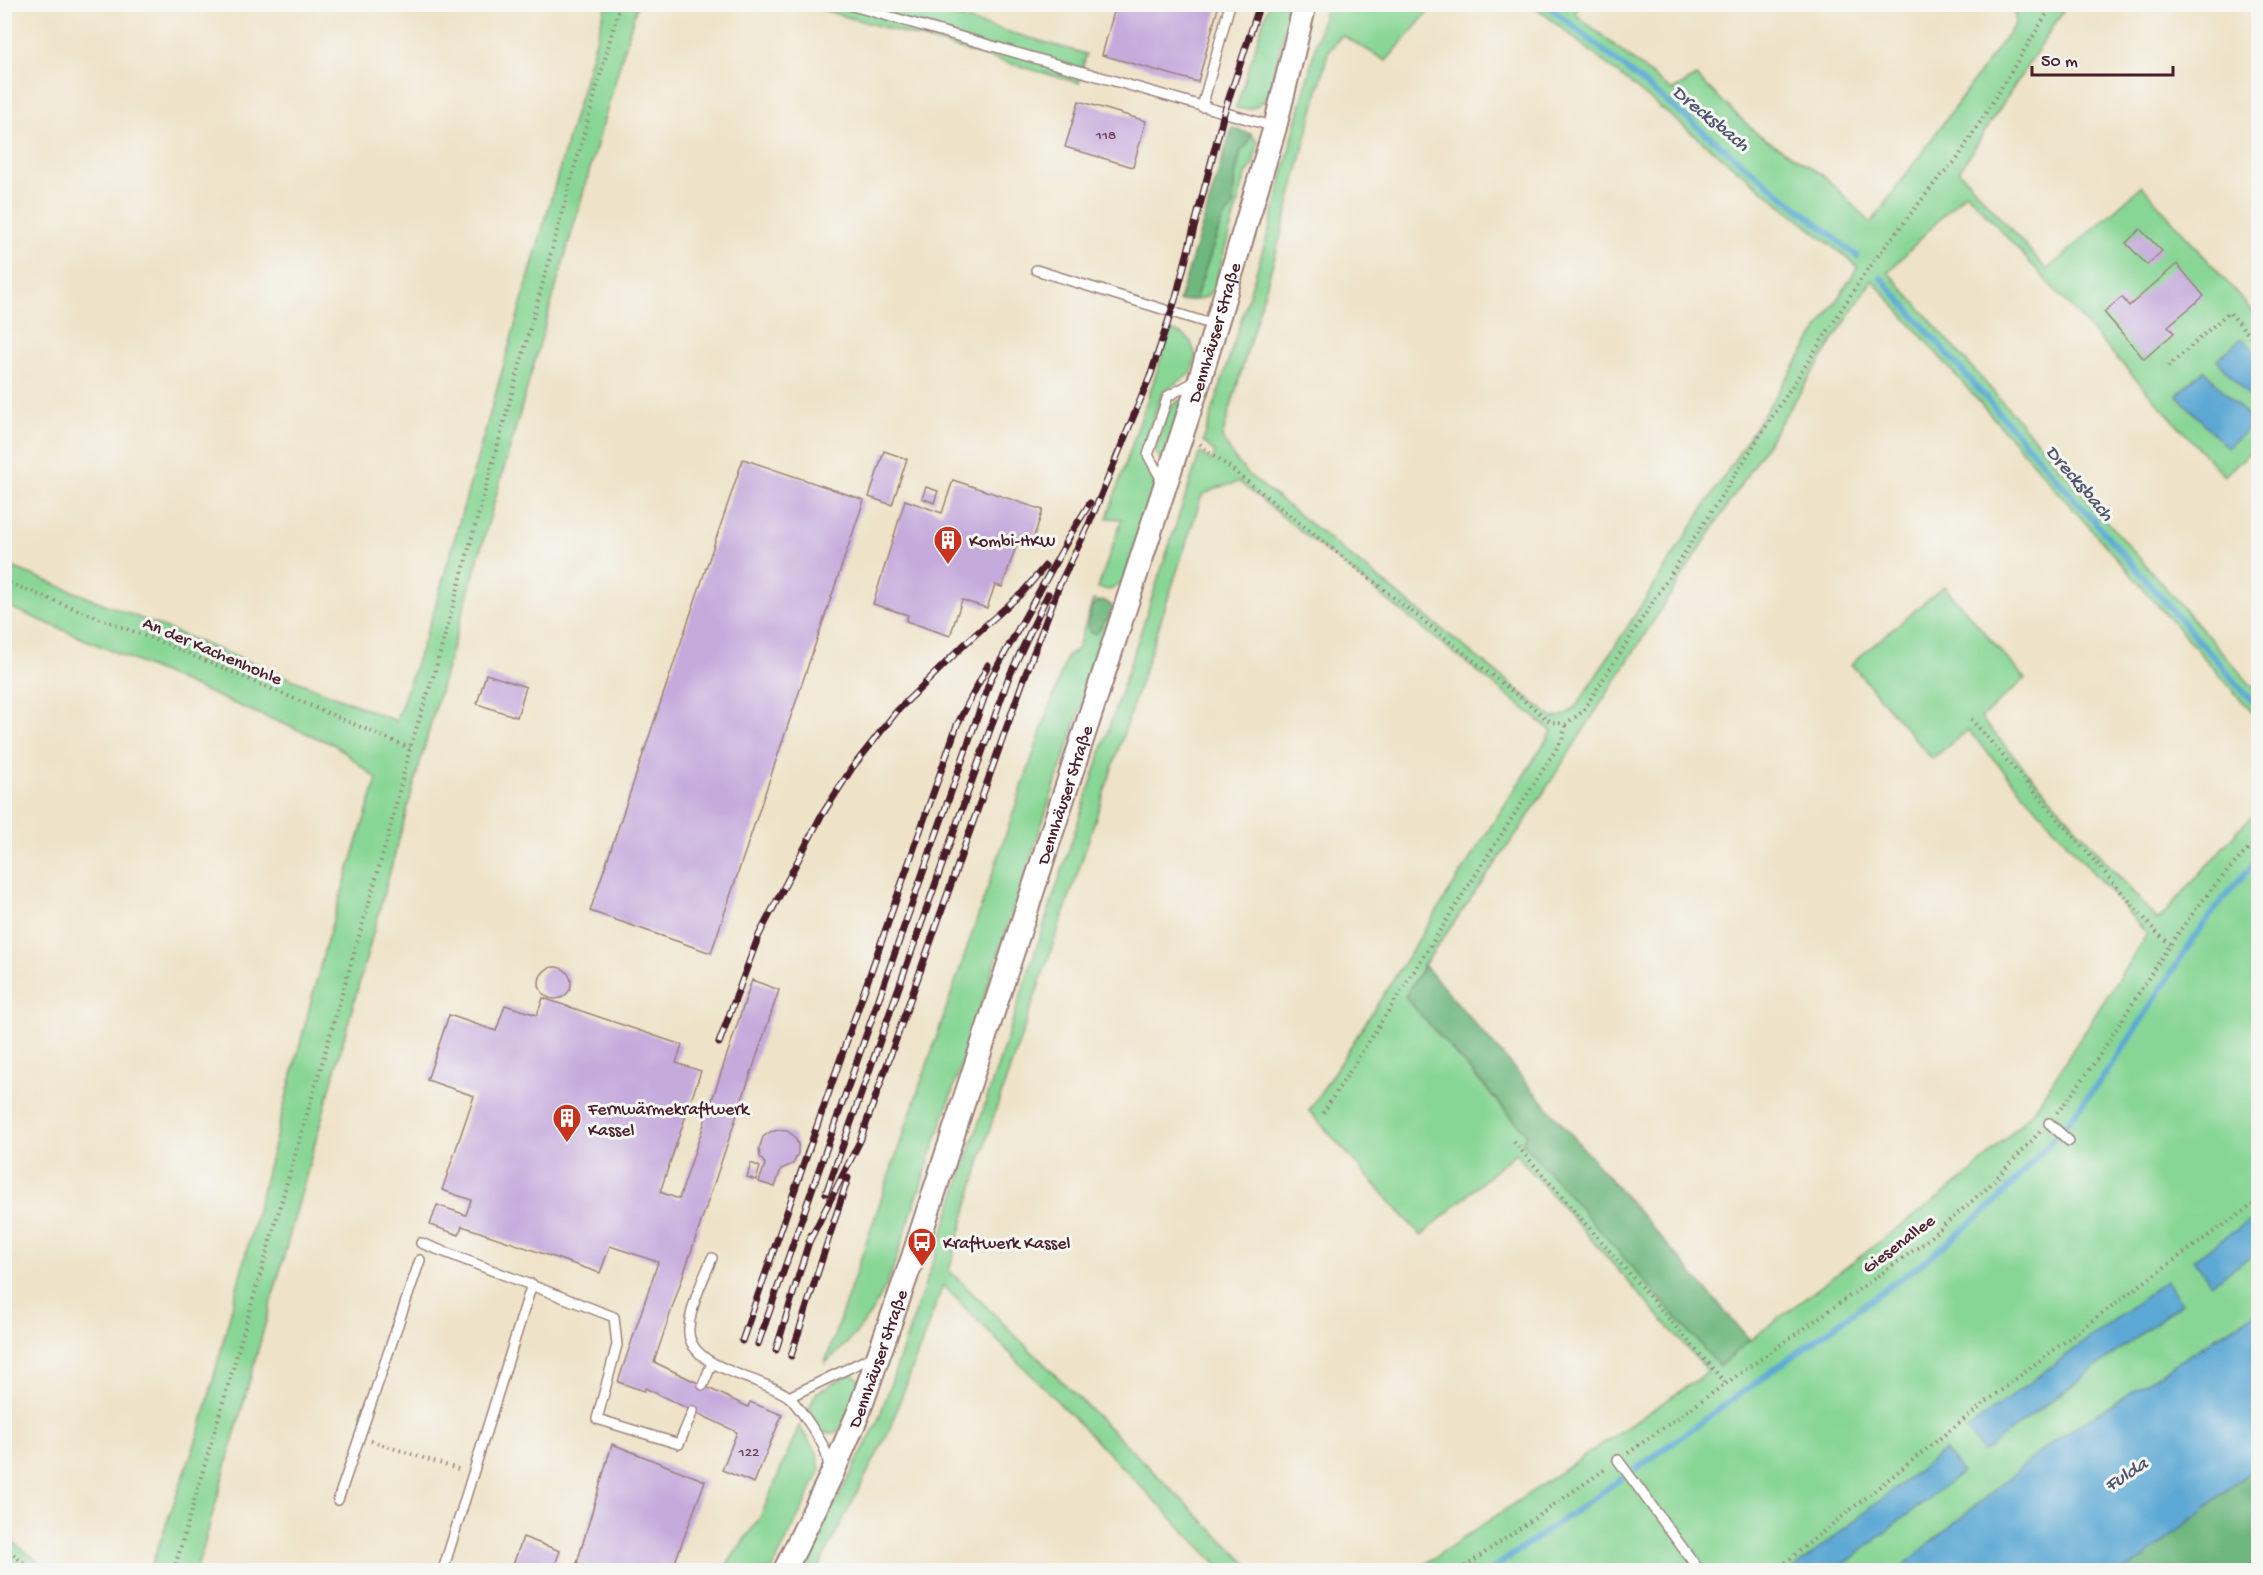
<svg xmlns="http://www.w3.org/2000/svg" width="2263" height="1575" font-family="'Gochi Hand',sans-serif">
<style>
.green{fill:#88d695;stroke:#697a60;stroke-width:1.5}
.forest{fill:#6eb77e;stroke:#5c6b54;stroke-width:1.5}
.water{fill:#5ca8d4;stroke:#536480;stroke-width:1.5}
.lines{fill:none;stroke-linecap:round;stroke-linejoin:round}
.stream{stroke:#5ca8d4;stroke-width:6}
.building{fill:#c5aadc}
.service-casing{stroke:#9c817a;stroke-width:12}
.tertiary-casing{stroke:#9c817a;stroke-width:26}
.path{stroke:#9c817a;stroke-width:4;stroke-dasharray:1.5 4.5;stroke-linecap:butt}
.service{stroke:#fff;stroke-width:9}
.tertiary{stroke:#fff;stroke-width:22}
.rail-casing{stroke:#4a1f2b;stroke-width:7}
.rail{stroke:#f6f6f2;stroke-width:4.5;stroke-dasharray:14;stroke-linecap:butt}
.labels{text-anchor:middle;stroke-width:6;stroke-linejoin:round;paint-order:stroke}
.number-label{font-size:15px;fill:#694257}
.street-label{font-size:18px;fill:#4a1f2b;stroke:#f6f6f2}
.poi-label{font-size:18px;fill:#4a1f2b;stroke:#f6f6f2;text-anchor:start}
.water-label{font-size:20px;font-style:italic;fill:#51566f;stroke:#f6f6f2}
</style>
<rect width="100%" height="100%" fill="#f6f6f2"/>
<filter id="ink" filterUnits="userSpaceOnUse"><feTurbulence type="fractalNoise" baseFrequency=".0167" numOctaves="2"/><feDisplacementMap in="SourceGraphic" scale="12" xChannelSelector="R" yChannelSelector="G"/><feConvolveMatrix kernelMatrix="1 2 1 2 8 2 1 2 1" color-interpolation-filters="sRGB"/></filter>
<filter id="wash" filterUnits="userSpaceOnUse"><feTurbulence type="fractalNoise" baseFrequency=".008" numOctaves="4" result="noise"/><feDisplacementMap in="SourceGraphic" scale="24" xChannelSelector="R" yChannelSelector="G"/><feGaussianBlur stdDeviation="1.35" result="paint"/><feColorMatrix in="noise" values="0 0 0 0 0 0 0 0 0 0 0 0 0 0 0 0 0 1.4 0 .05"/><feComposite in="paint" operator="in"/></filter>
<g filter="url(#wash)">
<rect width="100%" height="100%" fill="#eee3c8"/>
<g class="green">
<path d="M1269,4L1290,5L1269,96C1258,107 1251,111 1236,108Z"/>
<path d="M606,5H637L436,705L203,1549L196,1570H150L201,1427L327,940L377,779L335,745L237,705L5,605V564L396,721L434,611Z"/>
<path d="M805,5H914L1086,54L1079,83Z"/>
<path d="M1326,5H1434L1386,61L1342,35L1328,52L1280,239L1222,437L1234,458L1249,475L1553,718L1566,715L1578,704L1858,267L1533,5H1581L1574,13L1672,91L1696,76L1756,133L1823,175L1871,223L2015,24V5H2067L1959,171L2047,270L2142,186L2258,317V445L2224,476L1966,192L1888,272L2258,693V719L1872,280L1524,823L1424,965L1405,997L1527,1135L1523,1142L1720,1366L1750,1340L1972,1172L2035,1109L2147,934L1968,730L1932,759L1851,664L1944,586L2025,679L1981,718L2158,921L2241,827L2258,811V1311L2051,1443L1898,1570H1416L1708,1372L1515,1153L1421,1236L1309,1111L1552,731L1239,482L1217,488L1202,495L1077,875L993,1118L949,1270L1253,1570H1223L943,1285L889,1431L817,1570H801L878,1421L934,1259L1200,452L1212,461L1215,452L1203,442L1268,234Z"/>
<path d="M1251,134L1258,143L1253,164L1245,177L1214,288L1206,297L1195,300L1222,220L1233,207L1234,180L1241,151L1248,144Z"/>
<path d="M1171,330L1185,336L1191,342L1196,356L1191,373L1162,393L1142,456L1155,484L1124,581L1110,590L1098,588L1122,519L1107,518Z"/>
<path d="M1180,400L1182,401L1163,464L1155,451L1169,407Z"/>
<path d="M1093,600L1106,603L1113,612L891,1274C877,1309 855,1339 825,1363L1067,656L1077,650Z"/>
<path d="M851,1373L860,1380L842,1428L834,1433L821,1432L809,1410L816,1393Z"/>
<path d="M799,1426L817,1453L820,1472L772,1570H723L761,1516Z"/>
<path d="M4,1535L49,1570H14L5,1563Z"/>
</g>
<g class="forest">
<path d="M1232,128L1251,134L1248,144L1241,151L1234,180L1233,207L1222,220L1195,300L1179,301Z"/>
<path d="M1103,600L1111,605L1115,612L1113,619L1105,620L1097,633H1091C1086,625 1090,615 1092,606Z"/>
<path d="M1424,965L1750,1340L1719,1366L1522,1142L1527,1134L1405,997Z"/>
<path d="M2258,1465V1570H2125L2144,1558Z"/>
</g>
<g class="water">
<path d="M2242,338L2258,356V407L2217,360Z"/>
<path d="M2204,370L2254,423L2227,448L2177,395Z"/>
<path d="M2258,1215V1252L2211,1284L2194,1259Z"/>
<path d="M2166,1281L2182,1303L1983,1452L1966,1430Z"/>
<path d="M2258,1311V1465L2144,1558L2125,1570H1898L2051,1443Z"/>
<path d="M1944,1450L1962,1472L1837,1570H1792Z"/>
</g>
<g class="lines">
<g class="stream">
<path d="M1546,4L1857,256"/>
<path d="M1880,277L2258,708"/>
<path d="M2065,1125C2082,1104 2100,1083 2115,1060C2163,991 2198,919 2258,860"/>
<path d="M1636,1469L1929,1258L1997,1201L2052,1140"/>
<path d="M1491,1570L1621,1479"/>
</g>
</g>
<g id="blocks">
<g class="building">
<path d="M1116,4H1219L1198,82L1102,55Z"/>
<path d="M1079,101L1146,121L1133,167L1065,147Z"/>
<path d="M2140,229L2162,251L2147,265L2126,243Z"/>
<path d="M2177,264L2204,296L2168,326L2174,333L2144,359L2104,312L2122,297L2129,306Z"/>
<path d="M884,451L907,459L892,505L869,497Z"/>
<path d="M743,459L864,500L711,953L590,911Z"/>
<path d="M953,480L1043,510L1033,539L1020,535L1002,587L995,585L987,608L962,600L950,636L906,621L908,615L873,604L905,500L942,513Z"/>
<path d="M926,487L938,491L934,503L922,498Z"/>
<path d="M486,674L526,687L517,717L477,704Z"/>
<circle cx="555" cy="983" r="16"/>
<path d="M752,980L779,990L654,1362L748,1407L750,1402L782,1415L754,1483L722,1470L737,1432L645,1388L644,1391L618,1382L658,1262L610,1246L600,1273L462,1226L459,1235L430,1225L437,1205L466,1215L471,1200L442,1190L474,1096L427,1080L449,1015L496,1031L505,1005L537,1015L543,998L682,1045L676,1063L701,1071L660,1192L679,1199Z"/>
<path d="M778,1130L787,1131L794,1136L798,1144V1153L793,1164L781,1169L775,1187L759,1182L765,1164L760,1157L759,1149L763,1137L770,1132Z"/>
<path d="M751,1163L760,1167L756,1180L747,1177Z"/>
<path d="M612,1444L705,1481L672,1570H599L577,1563Z"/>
<path d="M523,1537L560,1551L553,1570H511Z"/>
</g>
</g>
</g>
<g filter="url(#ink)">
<use href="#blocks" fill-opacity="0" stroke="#9c817a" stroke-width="1.5"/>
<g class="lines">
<g class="service-casing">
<g id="service">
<path d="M846,4L1275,127"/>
<path d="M1202,107L1230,4"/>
<path d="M1036,270L1214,325"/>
<path d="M1163,482L1148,455L1168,396L1196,381"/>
<path d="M2049,1123L2069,1141"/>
<path d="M421,1243L614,1317L617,1345L597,1419L679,1444L693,1411"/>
<path d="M712,1258C703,1280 691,1304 689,1328C685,1369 764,1377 789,1397C798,1405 821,1440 825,1450C827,1456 828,1462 829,1468"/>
<path d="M703,1385L712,1363"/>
<path d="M789,1397L876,1355"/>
<path d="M1618,1460L1699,1570"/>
<path d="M338,1500L420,1260"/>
<path d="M443,1570L532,1284"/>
</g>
</g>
<g class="tertiary-casing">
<g id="tertiary">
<path id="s1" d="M785,1570L831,1476L858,1414L911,1263L1200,379L1275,127L1305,4"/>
</g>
</g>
<g class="path">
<path d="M2168,367L2229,312L2258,345"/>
<path d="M1200,444L1551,722L1566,724L1582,712L1867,270L1941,175L1956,161L2053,4"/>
<path d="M4,581L168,645L410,748"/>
<path d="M1971,719L2158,934L2170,944"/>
<path d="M1323,1113L1562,740L1566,724"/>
<path d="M2057,1113C2100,1061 2132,1001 2170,945C2196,907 2225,871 2258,840"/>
<path d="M1514,1142L1726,1384"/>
<path d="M371,1441L461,1470"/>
<path d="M1628,1453L1920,1246L1987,1188L2040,1132"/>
<path d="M4,1547L33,1570"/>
<path d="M174,1570L387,840L410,748L435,671L620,4"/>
<path d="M1460,1570L1607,1468"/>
<path d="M1776,1570C1933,1443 2091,1316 2258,1201"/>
</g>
<use href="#service" class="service"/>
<use href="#tertiary" class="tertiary"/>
<g class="rail-casing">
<g id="rail">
<path d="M1065,543L1090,503"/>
<path d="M719,1043L759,935L820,818L852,768L897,711L967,642L1022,593L1045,566"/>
<path d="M826,1193L1008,679L1048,594"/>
<path d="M809,1242L860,1141L1022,684L1059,586L1089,524L1151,374L1176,297L1224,113L1260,4"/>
<path d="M742,1341L957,725L988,665"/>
<path d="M758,1344L991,678L1069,538"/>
<path d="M776,1350L811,1235"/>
<path d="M791,1356L848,1178"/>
</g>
</g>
<use href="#rail" class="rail"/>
</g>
</g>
<defs>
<g id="building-pin" transform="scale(1.5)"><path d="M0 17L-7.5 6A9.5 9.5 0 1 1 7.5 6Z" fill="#c8321e" stroke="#f6f6f2"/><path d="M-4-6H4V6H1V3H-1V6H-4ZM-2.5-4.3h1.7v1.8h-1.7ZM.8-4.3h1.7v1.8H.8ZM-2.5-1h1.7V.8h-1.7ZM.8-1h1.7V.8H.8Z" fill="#fff"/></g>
<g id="bus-pin" transform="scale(1.5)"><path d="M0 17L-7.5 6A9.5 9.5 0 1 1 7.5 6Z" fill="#c8321e" stroke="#f6f6f2"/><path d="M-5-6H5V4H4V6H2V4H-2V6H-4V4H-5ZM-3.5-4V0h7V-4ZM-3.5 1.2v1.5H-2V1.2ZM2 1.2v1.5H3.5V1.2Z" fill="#fff"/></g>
</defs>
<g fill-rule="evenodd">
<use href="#building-pin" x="948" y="540"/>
<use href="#building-pin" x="567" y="1118"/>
<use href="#bus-pin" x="922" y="1242"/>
</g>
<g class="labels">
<g class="number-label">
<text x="1106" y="139">118</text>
<text x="749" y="1456">122</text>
</g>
<g class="street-label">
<text dy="6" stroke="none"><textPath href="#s1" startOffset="1311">Dennhäuser Straße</textPath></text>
<text transform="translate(213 650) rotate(23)" y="6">An der Kachenhohle</text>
<text dy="6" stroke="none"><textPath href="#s1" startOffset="825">Dennhäuser Straße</textPath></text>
<text transform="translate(1898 1243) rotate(-37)" y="6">Giesenallee</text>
<text dy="6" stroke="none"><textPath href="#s1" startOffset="231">Dennhäuser Straße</textPath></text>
</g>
<g class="poi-label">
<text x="969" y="546">Kombi-HKW</text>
<text x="588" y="1114">Fernwärmekraftwerk<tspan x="588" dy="21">Kassel</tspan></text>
<text x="943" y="1248">Kraftwerk Kassel</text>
</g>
<g class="water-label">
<text transform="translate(1712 117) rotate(39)" y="7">Drecksbach</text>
<text transform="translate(2081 482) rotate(49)" y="7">Drecksbach</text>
<text transform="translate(2125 1473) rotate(-33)" y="7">Fulda</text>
</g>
</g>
<rect width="2263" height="1575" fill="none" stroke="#f6f6f2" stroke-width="24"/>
<path d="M2032 66v9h141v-9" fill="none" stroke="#4a1f2b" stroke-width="3"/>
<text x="2041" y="66" font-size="18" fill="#4a1f2b" stroke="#f6f6f2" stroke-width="4.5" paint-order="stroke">50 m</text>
</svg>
